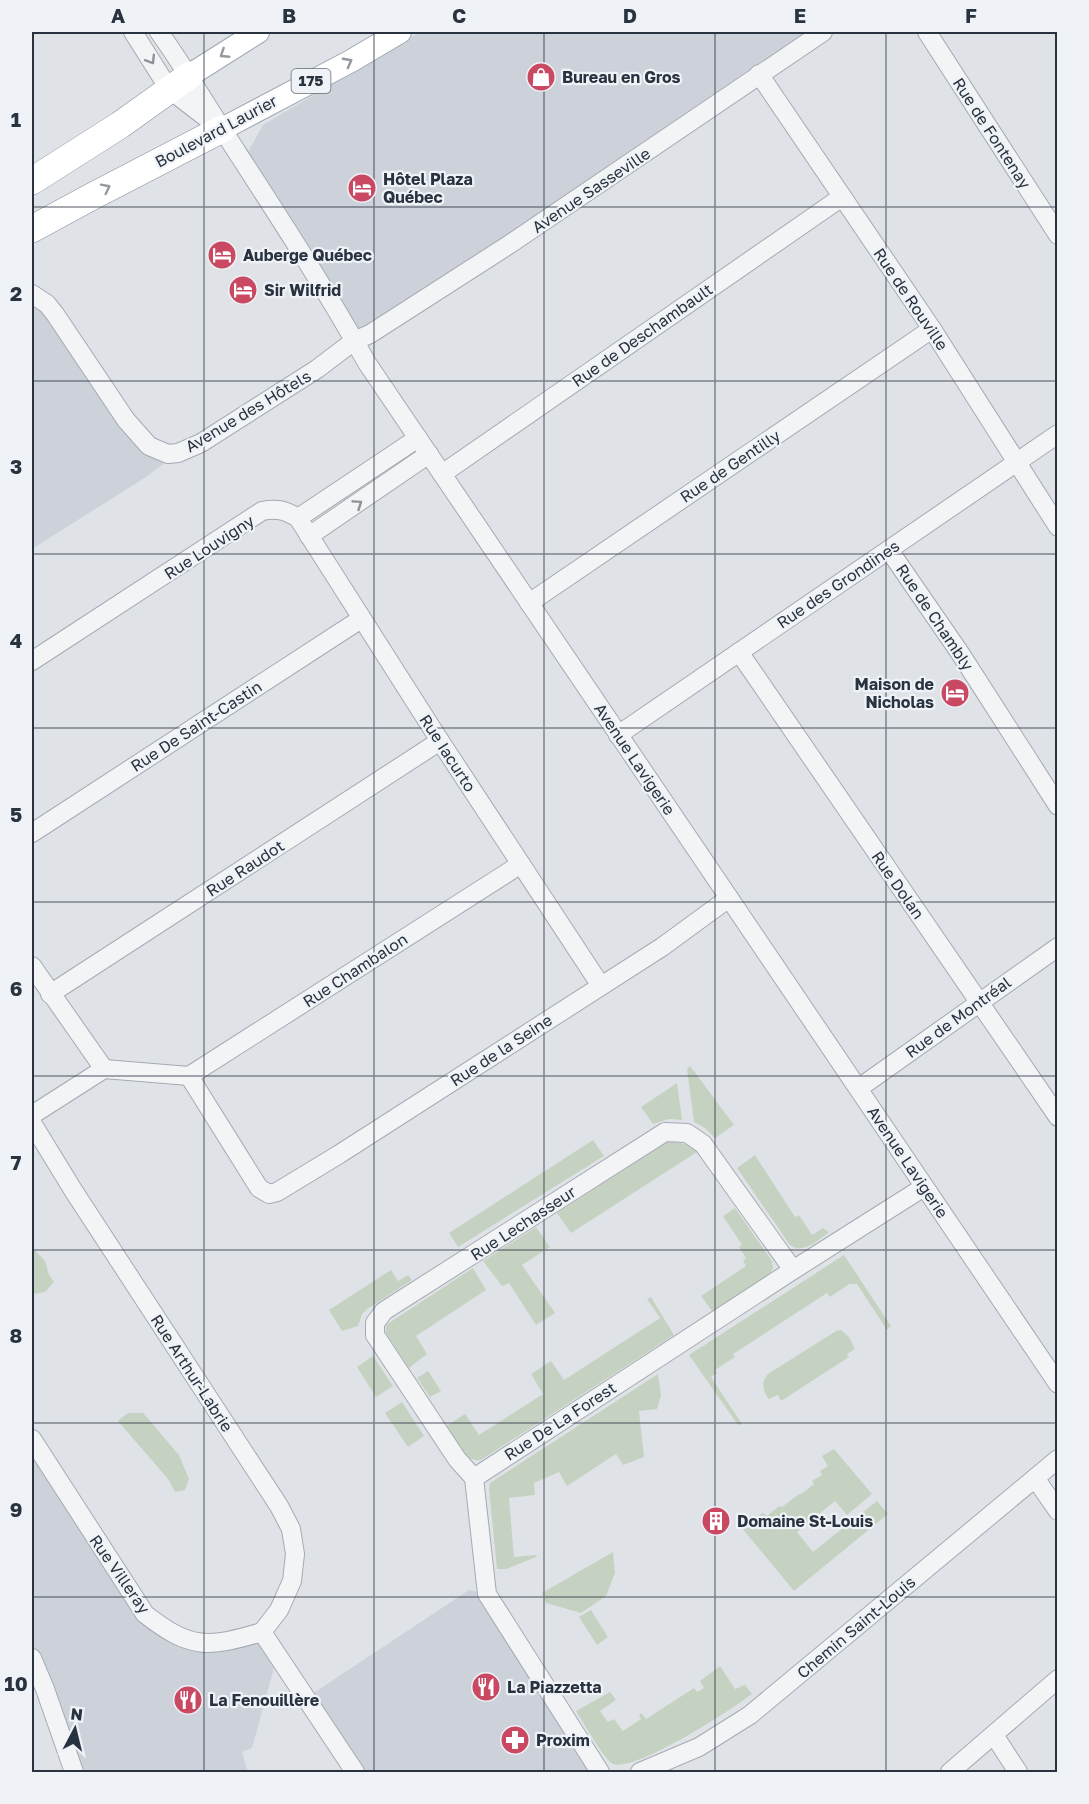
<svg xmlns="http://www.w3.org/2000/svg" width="1089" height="1804" font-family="'Golos Text',sans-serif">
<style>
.built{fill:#cdd2da}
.green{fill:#c6d2c1}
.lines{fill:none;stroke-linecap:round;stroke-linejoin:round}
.minor-casing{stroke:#a5aab2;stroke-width:20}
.major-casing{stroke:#9fa8b3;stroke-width:24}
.highway-casing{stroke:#87919e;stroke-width:28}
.minor{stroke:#f2f4f6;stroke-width:18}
.major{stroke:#fff;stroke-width:22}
.highway{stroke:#fff;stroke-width:27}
.oneway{stroke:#94989f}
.oneway2{stroke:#8e939a}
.grid{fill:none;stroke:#29323f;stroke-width:1.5;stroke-opacity:0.55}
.labels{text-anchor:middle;stroke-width:4.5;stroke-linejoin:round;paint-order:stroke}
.shield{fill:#eff2f6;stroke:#646c76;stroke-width:1.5}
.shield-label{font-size:15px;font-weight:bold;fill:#29323f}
.poi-label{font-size:16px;font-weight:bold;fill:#29323f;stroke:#eff2f6;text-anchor:start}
.street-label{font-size:16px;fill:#29323f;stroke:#eff2f6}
.neatline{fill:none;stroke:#29323f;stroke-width:2}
.grid-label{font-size:20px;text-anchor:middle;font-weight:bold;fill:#29323f}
</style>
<rect width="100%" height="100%" fill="#dfe3e8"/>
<g class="built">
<path d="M420,32H823L354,341L244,159L263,125Z"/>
<path d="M32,294L141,439L178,453L146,477L32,549Z"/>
<path d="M32,1439L145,1614L194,1642L262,1632L277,1657L252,1748L242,1752L248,1772H83L61,1713L32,1644Z"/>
<path d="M469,1590L487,1594L600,1772H355L306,1698Z"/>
</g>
<g class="green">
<path d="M690,1066L734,1125L715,1138L705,1128L694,1122L687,1069Z"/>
<path d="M677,1083L682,1120L669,1119L653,1124L641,1107Z"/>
<path d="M593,1140L604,1156L458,1247L449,1233Z"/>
<path d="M672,1141L689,1145L697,1152L571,1233L557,1213L668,1142Z"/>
<path d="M755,1155L795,1217L799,1215L812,1235L823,1228L829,1232C818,1240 803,1255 790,1245L737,1168Z"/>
<path d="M735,1208L772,1261L773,1268L770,1274L712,1311L701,1296L746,1266L743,1261L746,1258L739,1247L742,1245L723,1216Z"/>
<path d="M536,1227L550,1247L522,1265L555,1313L536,1325L509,1283L502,1286L483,1261Z"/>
<path d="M32,1247L45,1261L49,1275L54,1282L45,1292L34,1294L32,1292Z"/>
<path d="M844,1255L891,1326L887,1330L857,1284H849L830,1297L827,1293L733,1354L735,1357L715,1370L717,1373L711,1377L742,1424L738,1425L689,1355Z"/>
<path d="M473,1268L486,1290L416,1336L427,1354L409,1368L386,1333V1325Z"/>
<path d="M391,1270L398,1281L408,1275L412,1280L367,1309L362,1314L358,1326L342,1331L329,1310Z"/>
<path d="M651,1297L674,1335L481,1460C463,1463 455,1439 446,1426L465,1414L479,1435L543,1394L531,1374L551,1361L564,1380L660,1318L647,1299Z"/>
<path d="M841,1330L849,1337L855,1349L847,1354L849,1357L781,1401L778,1395L769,1399C763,1391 760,1383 768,1374L836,1331Z"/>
<path d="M373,1356L393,1386L376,1397L357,1367Z"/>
<path d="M428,1371L441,1391L430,1397L417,1378Z"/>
<path d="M658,1374L661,1395L657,1409L639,1411L644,1457L623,1465L616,1454L567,1486L559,1472L534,1483L535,1495L509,1498L514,1557L537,1555L536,1557L506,1569H497L489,1489L490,1483Z"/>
<path d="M402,1402L424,1436L408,1447L385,1413Z"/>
<path d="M128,1413H143L179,1455L189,1479L185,1490L175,1492L168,1479L118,1421Z"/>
<path d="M834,1449L872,1494L847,1515L835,1501L797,1532L813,1552L877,1501L888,1514L794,1591L741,1527L740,1523L750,1516L752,1519L763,1513L767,1516L779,1506L782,1507L799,1494H801L814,1484L812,1481L822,1475L820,1471L828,1466L822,1456Z"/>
<path d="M613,1552L615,1573L606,1596L581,1613L546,1603L542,1593Z"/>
<path d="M591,1610L608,1637L597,1645L579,1617Z"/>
<path d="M720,1666L735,1689L745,1685L752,1694C731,1710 636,1772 613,1764C605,1761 582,1720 576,1711L610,1692L616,1700L600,1711L608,1722L614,1719L623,1731L641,1719L639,1715L641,1713L646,1719L694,1688L697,1692L704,1688L700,1681Z"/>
</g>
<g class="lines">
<g class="minor-casing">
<g id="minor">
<path d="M133,32L169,89L213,123"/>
<path d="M159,32C182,64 202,98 224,132C273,208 323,284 367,363L1058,1384"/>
<path d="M927,32L1058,235"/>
<path d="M759,74L932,329L1058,527"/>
<path d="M32,294L47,304L55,314L126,420L149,446L168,454L178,453L201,443L317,369L354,341L370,334L510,244L823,32"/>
<path d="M442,474L842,197"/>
<path d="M298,518L418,438"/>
<path d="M309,536L429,454"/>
<path d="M889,550L960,653L1058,806"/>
<path d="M529,603L932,329"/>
<path d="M739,652L1058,1117"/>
<path d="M32,661L262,511C277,508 285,510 298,518L440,741L601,986"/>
<path d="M618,735L1058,434"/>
<path d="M32,833L361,619"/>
<path d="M32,966L104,1069"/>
<path d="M50,994L440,741"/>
<path d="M104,1069L189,1076"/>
<path d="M189,1076L259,1188L269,1194L277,1192L338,1155L662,947L729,898"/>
<path d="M189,1076L521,864"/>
<path d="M859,1088L1058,947"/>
<path d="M32,1115L104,1069"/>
<path d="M32,1123L73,1190L279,1506L291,1529L295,1554L292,1581L279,1610L262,1632"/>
<path d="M32,1439L145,1614C191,1650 208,1648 262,1632"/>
<path d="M474,1478L457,1459L375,1335V1323L384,1311L665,1132L687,1133L703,1144L793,1270"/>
<path d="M474,1478L793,1270L924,1187"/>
<path d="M474,1478L487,1594L600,1772"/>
<path d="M1035,1478L1058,1511"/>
<path d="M262,1632L355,1772"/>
<path d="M32,1658L45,1689L74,1772"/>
<path d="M994,1735L1018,1772"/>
<path d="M640,1772L699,1747L750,1715L1058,1459"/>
<path d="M950,1772L1058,1679"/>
</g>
</g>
<g class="major-casing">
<g id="major">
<path d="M190,75L258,32"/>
<path d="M222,129L351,61L400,32"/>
</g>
</g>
<g class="highway-casing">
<g id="highway">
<path d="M32,181L120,125L190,75"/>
<path d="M32,229L91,197L222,129"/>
</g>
</g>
<use href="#minor" class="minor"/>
<use href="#major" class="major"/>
<use href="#highway" class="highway"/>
</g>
<defs><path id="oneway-chevron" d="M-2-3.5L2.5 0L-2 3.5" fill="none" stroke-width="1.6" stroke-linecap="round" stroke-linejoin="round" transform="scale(1.5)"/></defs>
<g class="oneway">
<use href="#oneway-chevron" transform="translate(224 54) rotate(147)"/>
<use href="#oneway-chevron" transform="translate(348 62) rotate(-28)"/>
<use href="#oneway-chevron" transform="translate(106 188) rotate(-27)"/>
</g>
<g class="oneway2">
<use href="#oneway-chevron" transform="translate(151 60) rotate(58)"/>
<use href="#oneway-chevron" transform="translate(358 504) rotate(-34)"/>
</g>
<path class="grid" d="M204,32V1772M374,32V1772M544,32V1772M715,32V1772M886,32V1772M32,207H1058M32,381H1058M32,554H1058M32,728H1058M32,902H1058M32,1076H1058M32,1250H1058M32,1423H1058M32,1597H1058"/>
<defs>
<g id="shop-disc" transform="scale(1.5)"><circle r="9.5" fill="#c94862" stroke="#eff2f6"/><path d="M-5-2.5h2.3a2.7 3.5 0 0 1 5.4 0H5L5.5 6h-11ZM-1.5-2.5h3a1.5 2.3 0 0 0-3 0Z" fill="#fff"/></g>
<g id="hotel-disc" transform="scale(1.5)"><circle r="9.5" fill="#c94862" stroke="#eff2f6"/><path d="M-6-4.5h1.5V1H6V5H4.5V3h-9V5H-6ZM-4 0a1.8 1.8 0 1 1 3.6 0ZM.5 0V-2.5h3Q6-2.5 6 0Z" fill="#fff"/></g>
<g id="building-disc" transform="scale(1.5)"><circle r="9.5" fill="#c94862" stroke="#eff2f6"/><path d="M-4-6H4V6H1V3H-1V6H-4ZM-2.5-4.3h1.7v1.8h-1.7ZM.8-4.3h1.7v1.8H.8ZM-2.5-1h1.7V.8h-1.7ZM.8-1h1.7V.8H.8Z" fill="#fff"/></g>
<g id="restaurant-disc" transform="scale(1.5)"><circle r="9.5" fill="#c94862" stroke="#eff2f6"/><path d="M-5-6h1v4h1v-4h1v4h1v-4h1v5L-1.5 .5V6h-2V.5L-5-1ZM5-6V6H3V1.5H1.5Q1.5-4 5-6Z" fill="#fff"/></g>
<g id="pharmacy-disc" transform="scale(1.5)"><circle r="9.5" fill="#c94862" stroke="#eff2f6"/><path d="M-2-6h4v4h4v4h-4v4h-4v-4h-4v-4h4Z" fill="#fff"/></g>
</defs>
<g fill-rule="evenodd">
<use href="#shop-disc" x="541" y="77"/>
<use href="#hotel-disc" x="362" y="188"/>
<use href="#hotel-disc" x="222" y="255"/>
<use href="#hotel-disc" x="243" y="290"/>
<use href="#hotel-disc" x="955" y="693"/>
<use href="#building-disc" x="716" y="1521"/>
<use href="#restaurant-disc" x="486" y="1687"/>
<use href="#restaurant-disc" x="188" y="1700"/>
<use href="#pharmacy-disc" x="515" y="1740"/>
</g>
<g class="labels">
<rect class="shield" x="291.5" y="69" width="39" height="24" rx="4.5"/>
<g class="shield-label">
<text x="311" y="86">175</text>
</g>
<g class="poi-label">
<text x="562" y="83">Bureau en Gros</text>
<text x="383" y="185">Hôtel Plaza<tspan x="383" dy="18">Québec</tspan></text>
<text x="243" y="261">Auberge Québec</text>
<text x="264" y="296">Sir Wilfrid</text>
<text x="934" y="690" text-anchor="end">Maison de<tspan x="934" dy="18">Nicholas</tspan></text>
<text x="737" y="1527">Domaine St-Louis</text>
<text x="507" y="1693">La Piazzetta</text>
<text x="209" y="1706">La Fenouillère</text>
<text x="536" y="1746">Proxim</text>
</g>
<g class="street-label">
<text transform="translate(216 131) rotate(-28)" y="6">Boulevard Laurier</text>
<text transform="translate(992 133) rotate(57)" y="6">Rue de Fontenay</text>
<text transform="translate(591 190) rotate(-34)" y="6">Avenue Sasseville</text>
<text transform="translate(911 299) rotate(56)" y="6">Rue de Rouville</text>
<text transform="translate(642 335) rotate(-35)" y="6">Rue de Deschambault</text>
<text transform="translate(248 411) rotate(-31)" y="6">Avenue des Hôtels</text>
<text transform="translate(730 466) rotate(-34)" y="6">Rue de Gentilly</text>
<text transform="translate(209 547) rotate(-33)" y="6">Rue Louvigny</text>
<text transform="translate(838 584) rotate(-34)" y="6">Rue des Grondines</text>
<text transform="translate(935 617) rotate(56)" y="6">Rue de Chambly</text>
<text transform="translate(196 726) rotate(-33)" y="6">Rue De Saint-Castin</text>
<text transform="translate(448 753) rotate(57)" y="6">Rue Iacurto</text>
<text transform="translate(635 759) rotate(56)" y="6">Avenue Lavigerie</text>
<text transform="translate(245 868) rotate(-33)" y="6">Rue Raudot</text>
<text transform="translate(898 885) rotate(55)" y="6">Rue Dolan</text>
<text transform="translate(355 970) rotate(-33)" y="6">Rue Chambalon</text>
<text transform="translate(958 1017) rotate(-36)" y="6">Rue de Montréal</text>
<text transform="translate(501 1050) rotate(-33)" y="6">Rue de la Seine</text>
<text transform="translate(908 1162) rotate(56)" y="6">Avenue Lavigerie</text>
<text transform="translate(523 1223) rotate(-33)" y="6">Rue Lechasseur</text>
<text transform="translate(192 1373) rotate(57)" y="6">Rue Arthur-Labrie</text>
<text transform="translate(560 1421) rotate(-33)" y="6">Rue De La Forest</text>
<text transform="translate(120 1574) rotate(55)" y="6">Rue Villeray</text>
<text transform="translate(856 1627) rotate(-40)" y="6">Chemin Saint-Louis</text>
</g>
</g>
<rect width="1089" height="1804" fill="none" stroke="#eff2f6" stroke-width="66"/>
<g transform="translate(75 1729) rotate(7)" stroke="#eff2f6" stroke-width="4.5" paint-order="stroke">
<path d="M0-4.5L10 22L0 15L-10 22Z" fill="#29323f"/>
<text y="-9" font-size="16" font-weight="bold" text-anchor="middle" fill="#29323f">N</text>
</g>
<rect x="33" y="33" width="1023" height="1738" class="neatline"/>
<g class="grid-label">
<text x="118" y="23">A</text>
<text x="289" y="23">B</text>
<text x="459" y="23">C</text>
<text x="630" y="23">D</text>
<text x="800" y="23">E</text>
<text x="971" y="23">F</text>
<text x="16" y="127">1</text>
<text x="16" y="301">2</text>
<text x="16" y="474">3</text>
<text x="16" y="648">4</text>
<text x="16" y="822">5</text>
<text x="16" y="996">6</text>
<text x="16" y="1170">7</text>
<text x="16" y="1343">8</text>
<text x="16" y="1517">9</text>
<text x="16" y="1691">10</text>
</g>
</svg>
